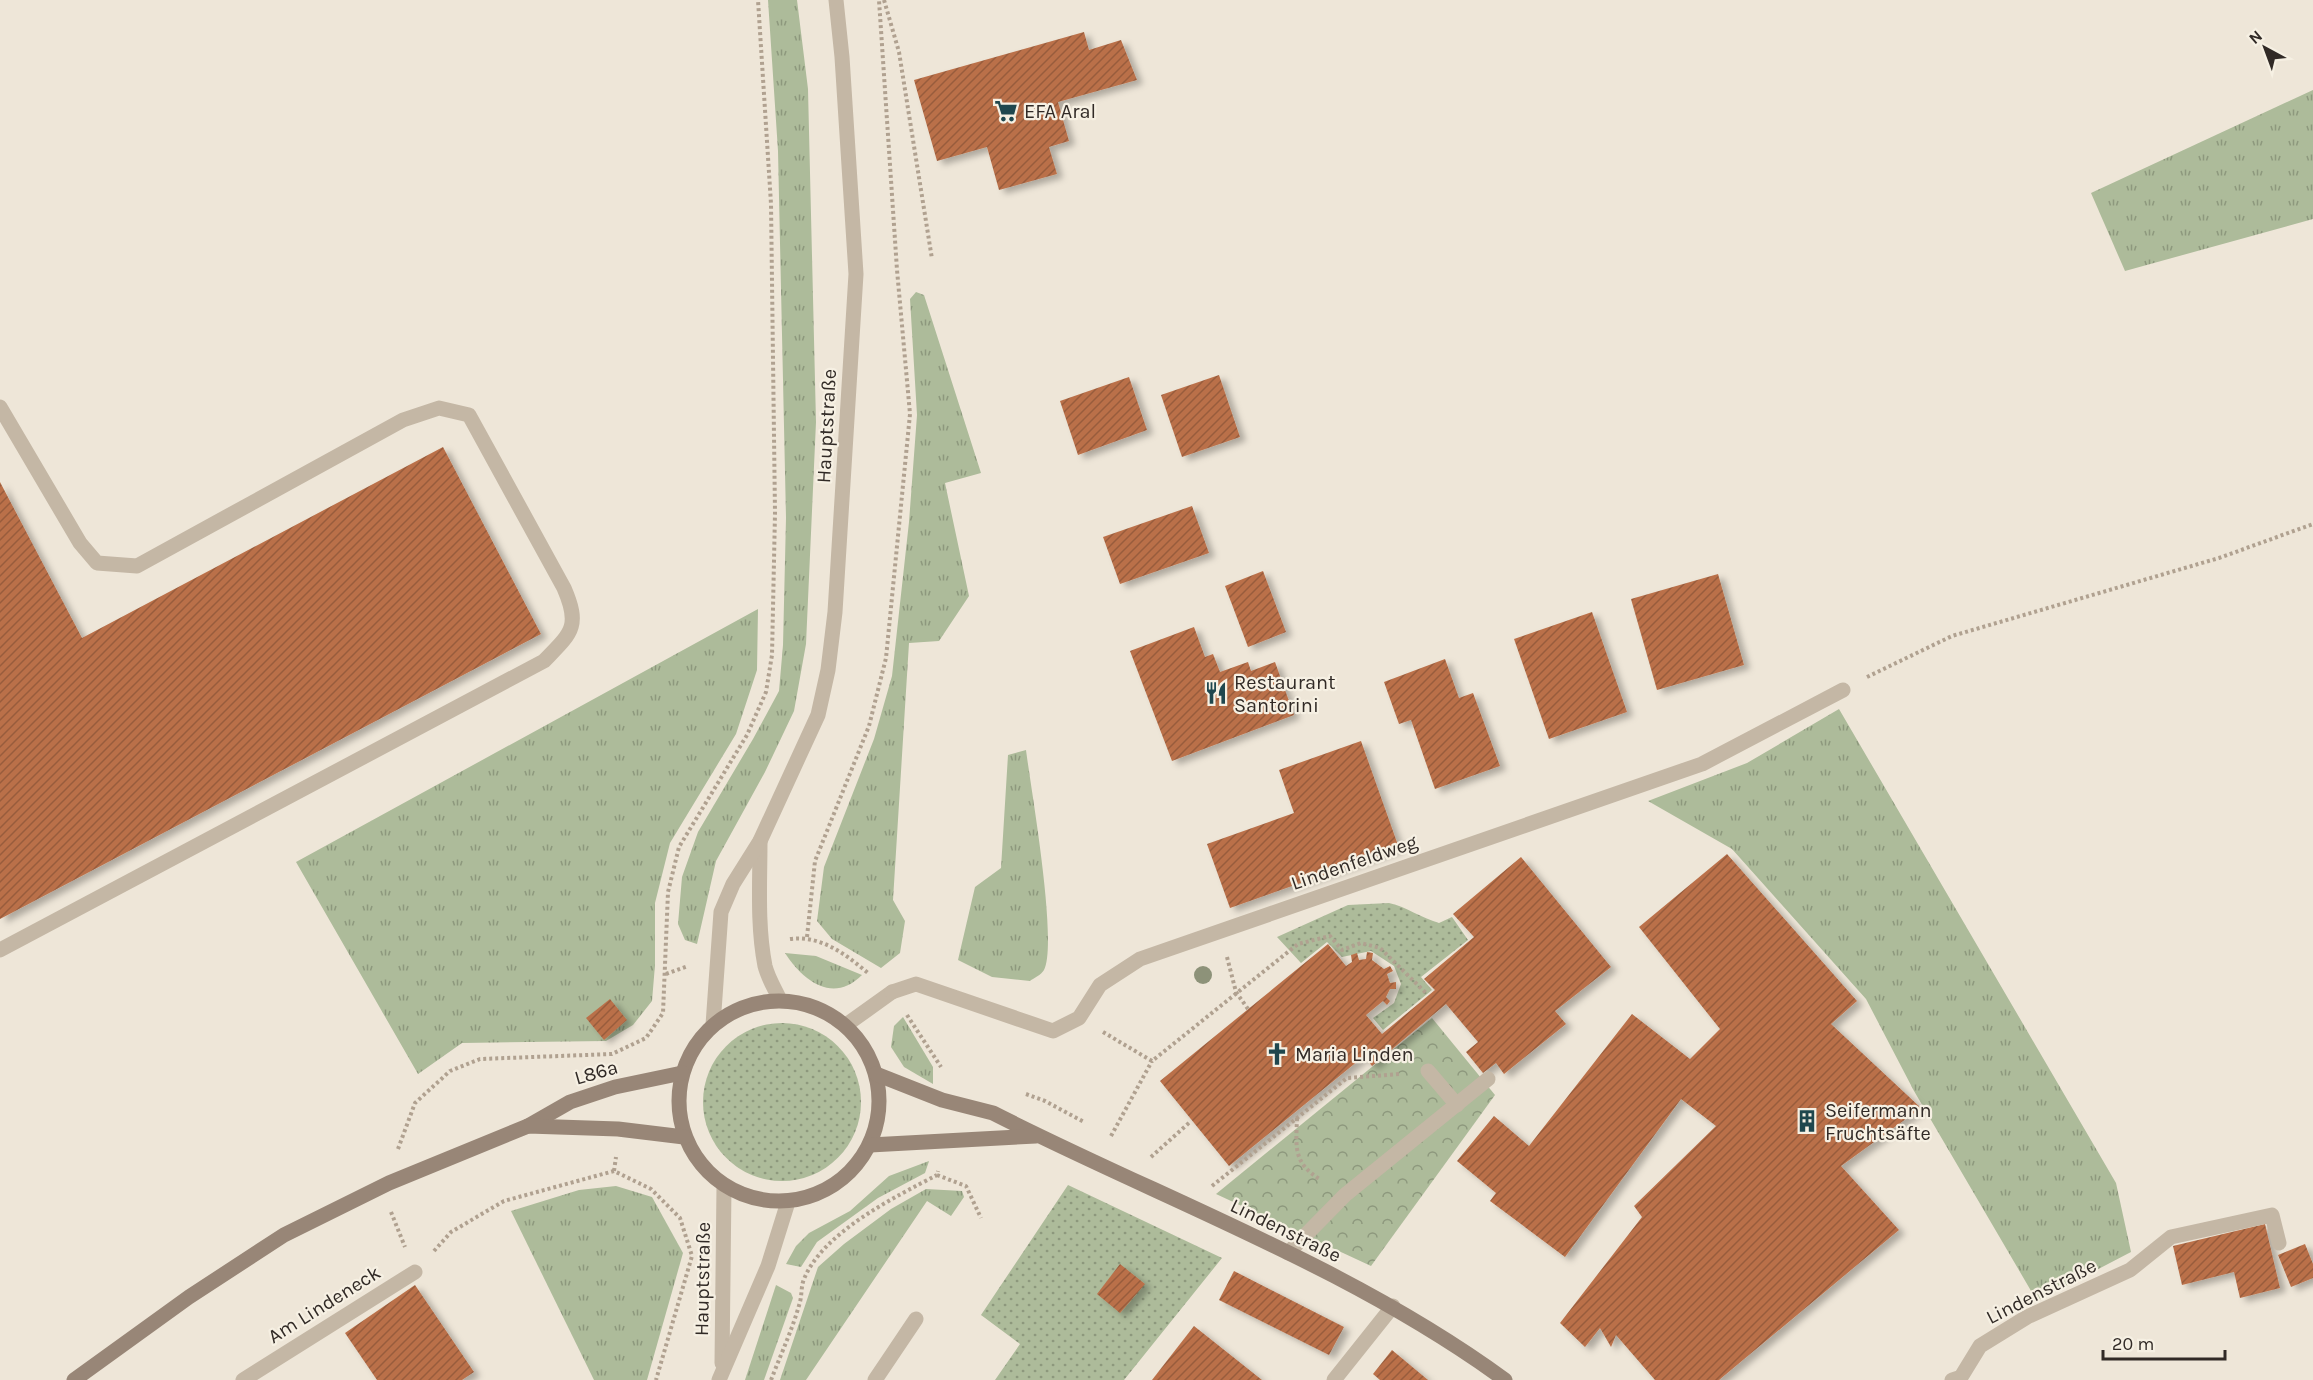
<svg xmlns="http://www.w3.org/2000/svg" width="2313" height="1380" font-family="Karla,sans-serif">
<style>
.grass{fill:url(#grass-tufts)}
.park{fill:url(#park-crowns)}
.garden{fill:url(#garden-dots)}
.building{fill:url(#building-hatch);filter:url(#shadow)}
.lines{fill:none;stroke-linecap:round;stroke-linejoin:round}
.path{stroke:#b0a190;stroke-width:4;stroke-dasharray:3 3;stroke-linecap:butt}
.service{stroke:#c4b7a5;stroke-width:15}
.minor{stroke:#c4b7a5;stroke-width:15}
.tertiary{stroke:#c4b7a5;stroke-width:15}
.secondary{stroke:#988677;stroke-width:15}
.tree{fill:#8d9279}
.labels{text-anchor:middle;stroke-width:4.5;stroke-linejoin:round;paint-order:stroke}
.poi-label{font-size:20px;fill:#312a26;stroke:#f6f0e3;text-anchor:start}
.street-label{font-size:20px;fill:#312a26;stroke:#f6f0e3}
</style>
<defs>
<pattern id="grass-tufts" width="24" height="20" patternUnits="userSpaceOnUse" patternTransform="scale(1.5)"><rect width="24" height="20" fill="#adbb9a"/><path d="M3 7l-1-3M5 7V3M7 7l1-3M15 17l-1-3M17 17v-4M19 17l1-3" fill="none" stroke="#8d987d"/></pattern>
<pattern id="park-crowns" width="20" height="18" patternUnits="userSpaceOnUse" patternTransform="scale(1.5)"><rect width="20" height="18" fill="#adbb9a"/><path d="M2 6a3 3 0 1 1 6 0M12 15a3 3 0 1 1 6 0" fill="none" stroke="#8d987d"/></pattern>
<pattern id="garden-dots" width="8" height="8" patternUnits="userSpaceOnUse" patternTransform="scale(1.5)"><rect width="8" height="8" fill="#adbb9a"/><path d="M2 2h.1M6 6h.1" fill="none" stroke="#8d987d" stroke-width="1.8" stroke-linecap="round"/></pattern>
<pattern id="building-hatch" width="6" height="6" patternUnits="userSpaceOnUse" patternTransform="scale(1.5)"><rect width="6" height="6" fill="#ba7049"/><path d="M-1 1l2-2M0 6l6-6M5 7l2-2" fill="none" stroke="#985c3d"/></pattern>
<filter id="shadow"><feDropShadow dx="6" dy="4" stdDeviation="3" flood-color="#0004"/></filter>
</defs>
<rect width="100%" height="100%" fill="#eee6d8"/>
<g class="grass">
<path d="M768,0H797L808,89L816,422L806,644L794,711L765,772L716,861L697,944L685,940L678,924L682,877L698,832L753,739L779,691L783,645L786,518L778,151Z"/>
<path d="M2313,90V219L2125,271L2091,193Z"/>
<path d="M916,292L924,295L981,473L945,483L969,596L939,641L909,643L893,900L905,921L900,953L881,968L832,939L817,921L824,867L874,739L892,676L909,522L917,415L910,299Z"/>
<path d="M758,609L757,670L736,734L670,843L655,903V965L652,1001L633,1025L606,1041L462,1043L418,1074L296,862Z"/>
<path d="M1839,709L2116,1183L2131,1252L2037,1301L1914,1091L1866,999L1732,849L1648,801L1747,763Z"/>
<path d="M1026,750C1031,789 1058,942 1044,970C1041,975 1034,978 1030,981L992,977L958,960L975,887L1001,868L1008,755Z"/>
<path d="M785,953L816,956L862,975C833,1004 803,981 785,953Z"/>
<path d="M903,1017L933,1067V1084L904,1067L891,1047L894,1026Z"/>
<path d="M929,1161L925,1173L878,1198L817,1242L801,1267L786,1264L796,1246L809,1233L850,1211L889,1176Z"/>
<path d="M616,1186L652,1197L683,1253L647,1380H594L511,1211L579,1190Z"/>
<path d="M926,1189L962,1191L964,1197L951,1216L927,1201L806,1380H780L818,1267L844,1244L891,1209Z"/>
<path d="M776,1285L791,1293L793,1298L764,1380H745Z"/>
</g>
<path class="park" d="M1432,1018L1495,1095L1371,1266L1216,1194Z"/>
<g class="garden">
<path d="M1389,903C1407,907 1421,918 1439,923L1452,917L1468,940L1421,977L1432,990L1383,1030L1373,1018L1394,1003L1401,984L1394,966L1371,951L1342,957L1327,942L1301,963L1277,937L1348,905Z"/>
<circle cx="782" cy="1102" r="79"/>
<path d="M1068,1185L1222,1258L1124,1380H995L1020,1344L981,1315Z"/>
</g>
<g class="building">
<path d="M1084,32L1089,50L1121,40L1137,80L1058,102L1069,141L1049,147L1057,174L999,190L987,147L937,161L914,80Z"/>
<path d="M1219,375L1240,437L1182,457L1161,395Z"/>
<path d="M1129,377L1147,430L1078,455L1060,401Z"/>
<path d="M443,447L541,634L0,919V482L82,638Z"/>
<path d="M1192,506L1209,553L1120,584L1103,537Z"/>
<path d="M1263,571L1286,632L1248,647L1225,586Z"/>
<path d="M1718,574L1744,665L1657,690L1631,599Z"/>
<path d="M1592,612L1627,712L1549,739L1514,639Z"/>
<path d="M1194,627L1205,657L1213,654L1220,672L1248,662L1251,671L1275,662L1294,715L1172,761L1130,651Z"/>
<path d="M1445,659L1459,698L1473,693L1500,766L1435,789L1411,720L1399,724L1384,682Z"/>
<path d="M1361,741L1399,848L1230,908L1207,844L1294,813L1279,770Z"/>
<path d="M1727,854L1857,1001L1831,1024L1921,1108L1841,1166L1899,1230L1719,1380H1655L1616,1335L1611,1347L1600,1328L1585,1347L1560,1323L1642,1217L1634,1206L1716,1126L1681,1099L1565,1257L1490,1201L1496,1193L1457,1161L1494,1116L1529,1146L1632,1014L1690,1059L1720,1029L1639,927Z"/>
<path d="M1521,857L1611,967L1555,1011L1566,1024L1504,1074L1496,1063L1483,1073L1466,1052L1478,1042L1446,1004L1372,1066L1364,1056L1229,1166L1160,1081L1328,944L1346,966L1352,962L1351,955L1357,953L1359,960L1366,959L1367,952L1373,953L1372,960L1384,969L1390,966L1393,971L1387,974L1390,983L1396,982V989H1390L1386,997L1390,1001L1387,1005L1383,1001L1366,1015L1382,1034L1435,990L1424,979L1474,937L1453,914Z"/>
<path d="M610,999L627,1020L604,1040L586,1018Z"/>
<path d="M2265,1224L2280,1288L2240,1298L2234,1272L2182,1285L2173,1246Z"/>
<path d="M2305,1244L2313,1264V1278L2291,1287L2278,1255Z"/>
<path d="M1120,1264L1145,1284L1120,1313L1097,1294Z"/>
<path d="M1234,1271L1344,1327L1329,1355L1219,1300Z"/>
<path d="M415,1285L474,1372L462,1380H377L345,1333Z"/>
<path d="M1194,1326L1262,1380H1152Z"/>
<path d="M1392,1350L1428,1380H1380L1373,1374Z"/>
</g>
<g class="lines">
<g class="path">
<path d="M884,0L899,52L932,259"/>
<path d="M1867,677L1952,636L2219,558L2313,524"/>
<path d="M807,937L815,861L869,726L886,658L910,414L897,270L879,0"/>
<path d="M790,939C821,935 845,954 868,973"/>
<path d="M1227,957L1236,992L1248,1009"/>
<path d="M666,974L688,966"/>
<path d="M907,1015L941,1067"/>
<path d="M1103,1032L1152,1061L1288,952L1298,944L1330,936L1342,950L1361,943L1380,948L1427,994"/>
<path d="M1026,1094L1045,1101L1084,1122"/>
<path d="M1297,1118C1296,1148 1293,1163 1321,1180"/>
<path d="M1111,1136L1152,1061"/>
<path d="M398,1149L415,1103L450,1071L480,1059L612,1054L646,1038L663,1013L668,892L679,847L747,735L766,692L772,655L775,513L771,204L758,0"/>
<path d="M1151,1157L1191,1121"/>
<path d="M614,1171L616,1157"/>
<path d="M937,1175L966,1186L981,1218"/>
<path d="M1212,1186L1347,1078L1400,1074"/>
<path d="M391,1212L405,1247"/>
<path d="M434,1251L451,1232L504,1201L614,1171L651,1189L680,1218L692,1256L656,1380"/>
<path d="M771,1380C781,1354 793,1328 800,1302C802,1294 801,1286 804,1279C823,1232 895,1197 937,1175L938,1171"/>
</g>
<g class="service">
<path d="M0,407L80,543L97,563L137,566L403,420L439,408L469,415L564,588C581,627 571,633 544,661L0,950"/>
<path d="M846,1025L892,992"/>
<path d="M1428,1071L1457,1105"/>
<path d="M1288,1253L1345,1195L1488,1079"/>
<path d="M875,1380L916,1319"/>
<path d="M1952,1380L1961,1377L1980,1346L2027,1317L2130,1270L2171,1237L2272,1215L2279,1243"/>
</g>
<g class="minor">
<path d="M892,992L916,984L1053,1031L1079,1018L1100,985L1140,959L1702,764L1843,690"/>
<path d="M243,1380L415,1272"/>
<path d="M1334,1380L1393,1306"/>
</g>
<g class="tertiary">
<path d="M760,841C760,882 757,925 765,966C768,978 775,989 780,1000"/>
<path d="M713,1025L721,912L733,884L760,841L818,715L828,670L835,612L856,274L842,57L836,0"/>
<path d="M722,1363L724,1186"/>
<path d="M719,1380L768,1266L788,1202"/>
</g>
<g class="secondary">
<circle cx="779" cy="1101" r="100"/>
<path d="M876,1074L942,1100L993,1113C1164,1200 1349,1266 1505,1380"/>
<path d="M528,1126L570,1102L615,1087L682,1073"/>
<path d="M870,1145L1036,1136"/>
<path d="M74,1380L189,1297L284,1235L389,1183L528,1126L618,1129L684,1137"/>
</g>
</g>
<circle class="tree" cx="1203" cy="975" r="9"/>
<defs>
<g id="supermarket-bare" transform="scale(1.8)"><path d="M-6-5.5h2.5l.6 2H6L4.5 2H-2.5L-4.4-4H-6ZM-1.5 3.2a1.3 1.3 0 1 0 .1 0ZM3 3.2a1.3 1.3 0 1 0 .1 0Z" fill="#1f474e" stroke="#f6f0e3" stroke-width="2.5" paint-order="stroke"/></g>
<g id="restaurant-bare" transform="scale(1.8)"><path d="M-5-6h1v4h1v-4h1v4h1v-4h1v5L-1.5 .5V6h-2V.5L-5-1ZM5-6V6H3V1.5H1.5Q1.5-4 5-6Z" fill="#1f474e" stroke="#f6f0e3" stroke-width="2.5" paint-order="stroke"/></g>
<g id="church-bare" transform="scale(1.8)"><path d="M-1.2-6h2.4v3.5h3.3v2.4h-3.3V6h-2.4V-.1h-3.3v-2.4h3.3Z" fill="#1f474e" stroke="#f6f0e3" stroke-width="2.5" paint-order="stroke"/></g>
<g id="building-bare" transform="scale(1.8)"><path d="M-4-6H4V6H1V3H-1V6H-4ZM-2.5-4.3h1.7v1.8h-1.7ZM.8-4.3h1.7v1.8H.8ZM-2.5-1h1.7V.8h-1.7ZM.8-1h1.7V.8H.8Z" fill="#1f474e" stroke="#f6f0e3" stroke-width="2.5" paint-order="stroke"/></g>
</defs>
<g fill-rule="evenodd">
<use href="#supermarket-bare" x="1006" y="111"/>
<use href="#restaurant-bare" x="1216" y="693"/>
<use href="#church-bare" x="1277" y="1054"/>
<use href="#building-bare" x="1807" y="1121"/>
</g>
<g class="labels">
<g class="poi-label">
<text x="1024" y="118">EFA Aral</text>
<text x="1234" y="689">Restaurant<tspan x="1234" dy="23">Santorini</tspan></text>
<text x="1295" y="1061">Maria Linden</text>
<text x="1825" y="1117">Seifermann<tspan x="1825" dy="23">Fruchtsäfte</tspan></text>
</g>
<g class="street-label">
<text transform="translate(826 426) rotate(-87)" y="7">Hauptstraße</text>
<text transform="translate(1354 862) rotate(-19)" y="7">Lindenfeldweg</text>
<text transform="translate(596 1072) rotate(-16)" y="7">L86a</text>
<text transform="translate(1286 1230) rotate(26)" y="7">Lindenstraße</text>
<text transform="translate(702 1279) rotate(-89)" y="7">Hauptstraße</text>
<text transform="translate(2041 1291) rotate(-27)" y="7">Lindenstraße</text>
<text transform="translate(324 1304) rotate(-32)" y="7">Am Lindeneck</text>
</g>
</g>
<g transform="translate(2265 48) rotate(319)" stroke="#f6f0e3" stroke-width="4.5" paint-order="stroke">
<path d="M0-4.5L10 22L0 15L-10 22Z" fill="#312a26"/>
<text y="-9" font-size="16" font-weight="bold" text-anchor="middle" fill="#312a26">N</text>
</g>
<path d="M2103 1350v9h122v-9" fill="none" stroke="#312a26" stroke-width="3"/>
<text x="2112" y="1350" font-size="18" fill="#312a26" stroke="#f6f0e3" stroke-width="4.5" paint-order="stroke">20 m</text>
</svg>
